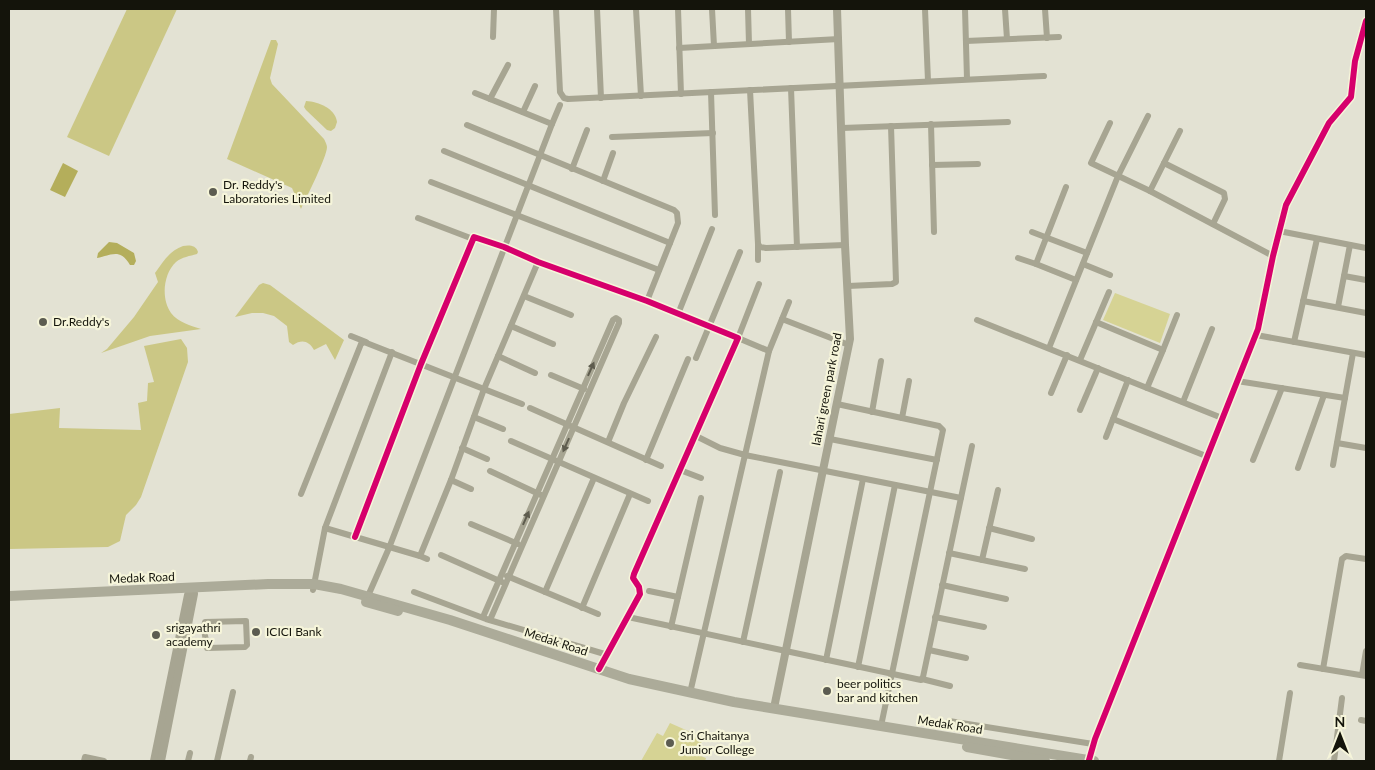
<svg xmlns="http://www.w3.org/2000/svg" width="1375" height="770" font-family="Lato,sans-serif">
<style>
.green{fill:#d6d394}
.forest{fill:#cbc785}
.water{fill:#b4ae5b}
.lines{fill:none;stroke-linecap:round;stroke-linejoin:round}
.minor{stroke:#a7a592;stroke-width:6}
.tertiary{stroke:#a7a592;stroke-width:8}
.primary{stroke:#acab99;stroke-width:10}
.cycleway-casing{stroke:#f6f5da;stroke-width:9}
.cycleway{stroke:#d6006c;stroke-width:6}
.oneway{fill:#5e5c4e}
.poi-dot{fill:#5c5c51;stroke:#f6f5da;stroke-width:2}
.labels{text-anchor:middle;stroke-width:4.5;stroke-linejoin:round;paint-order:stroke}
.poi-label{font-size:12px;fill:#14140b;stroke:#f6f5da;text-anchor:start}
.street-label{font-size:12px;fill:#14140b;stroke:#f6f5da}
</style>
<rect width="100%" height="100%" fill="#e3e2d3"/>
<g class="green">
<path d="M1115,293L1170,314L1160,343L1103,320Z"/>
<path d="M670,723L704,738L695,754L706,758L705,761H641L657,733L663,736Z"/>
</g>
<g class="forest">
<path d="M127,9H177L109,156L67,137Z"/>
<path d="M271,40H276L278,44L270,78L272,84L324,139C325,141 327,145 327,147C327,157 306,198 301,209L292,188L227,159Z"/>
<path d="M306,101C319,102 335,108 337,122L335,128L331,131L327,130L306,110L304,107Z"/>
<path d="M183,246C189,245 196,245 198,252L197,254C190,256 182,257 176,262C163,274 161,299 171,313C178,322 191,326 201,329L150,336L101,353L107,349L134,317L158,282L155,273C163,262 169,251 183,246Z"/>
<path d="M263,283L270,285L344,340L335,360L326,344L314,350C309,341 302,339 293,345L289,342L287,326L274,316L263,313H252L235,317L259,285Z"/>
<path d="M181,339L187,348L188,362L141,497L136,505L126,515L120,541L108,547L9,549V414L60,408L59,428L141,430L138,403L147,401L148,383L154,382L144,346Z"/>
</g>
<g class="water">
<path d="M63,163L78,171L65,197L50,190Z"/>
<path d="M109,242L117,243L134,253L136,261L134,265H130C120,248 112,255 97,258L98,253Z"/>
</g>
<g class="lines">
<g class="minor">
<path d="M556,9L560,92L564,98L568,99L1044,76"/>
<path d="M597,9L601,98"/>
<path d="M636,9L641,96"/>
<path d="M678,9L681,94"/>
<path d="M712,9L714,46"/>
<path d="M748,9L749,44"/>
<path d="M788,9L789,42"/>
<path d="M925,9L928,81"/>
<path d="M965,9L967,79"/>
<path d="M1005,9L1007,39"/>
<path d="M1045,9L1047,38"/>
<path d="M493,37L494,9"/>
<path d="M966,41L1059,37"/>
<path d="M679,48L839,39"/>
<path d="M791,88L797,247"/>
<path d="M750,90L758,244L760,247L766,248L845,245"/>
<path d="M711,92L715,215"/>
<path d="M490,99L508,65"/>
<path d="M523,112L535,86"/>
<path d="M1110,123L1091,163L1150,191L1273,256"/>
<path d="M552,124L560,105"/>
<path d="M931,124L934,232"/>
<path d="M467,125L674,210L677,213L678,223L647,301"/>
<path d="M842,128L1008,122"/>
<path d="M612,137L713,133"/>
<path d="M444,151L670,243"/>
<path d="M1164,163L1224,193L1225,199L1213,224"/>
<path d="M932,165L978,164"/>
<path d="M572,169L587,130"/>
<path d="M603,181L613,153"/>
<path d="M431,182L659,270"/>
<path d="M1066,187L1036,264L1076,280"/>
<path d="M1150,191L1180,131"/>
<path d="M418,218L473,239"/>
<path d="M1279,231L1366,248"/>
<path d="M1032,232L1087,253"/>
<path d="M758,244V260"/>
<path d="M1018,258L1036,264"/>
<path d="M1083,264L1110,275"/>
<path d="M1344,276L1366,280"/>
<path d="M759,284L738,338L769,351"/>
<path d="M848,286L892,284L896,282L891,126"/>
<path d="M524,296L571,315"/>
<path d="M1303,301L1366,313"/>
<path d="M1338,307L1350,245"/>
<path d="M678,314L712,229"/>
<path d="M782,319L849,345"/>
<path d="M977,320L1222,418"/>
<path d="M1096,322L1163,350L1147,388"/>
<path d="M511,326L553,344"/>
<path d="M1256,335L1366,355"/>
<path d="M351,336L366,342"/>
<path d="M1294,342L1317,239"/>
<path d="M1049,348L1118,176L1148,116"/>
<path d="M1163,350L1177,315"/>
<path d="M498,356L535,373"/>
<path d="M696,358L740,252"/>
<path d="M1080,360L1109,292"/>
<path d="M551,375L584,389"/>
<path d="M1237,381L1345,398"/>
<path d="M1051,393L1067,355"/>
<path d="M1183,402L1212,329"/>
<path d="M837,404L939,426L943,430L881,726"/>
<path d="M530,408L661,466"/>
<path d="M1080,410L1098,368"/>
<path d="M872,412L881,361"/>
<path d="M474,417L503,429"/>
<path d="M902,418L909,381"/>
<path d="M1113,419L1206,456"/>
<path d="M696,436L720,448L745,455L769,351L789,302"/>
<path d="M1106,437L1128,380"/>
<path d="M830,439L937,460"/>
<path d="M511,441L648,501"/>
<path d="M608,442L624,403L656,337"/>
<path d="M1337,443L1366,448"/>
<path d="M462,448L487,459"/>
<path d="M646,460L688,359"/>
<path d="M1253,460L1282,388"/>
<path d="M1333,465L1353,353"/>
<path d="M1298,468L1324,395"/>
<path d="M680,470L701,478"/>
<path d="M490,471L541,495"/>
<path d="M451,480L471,489"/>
<path d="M301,494L361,344L364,342L522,404"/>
<path d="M471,524L518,544"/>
<path d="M325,528L420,556L451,480L484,389L538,262"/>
<path d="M989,528L1032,539"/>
<path d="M355,537L421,364L474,237L504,247L538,262L647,301L738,338L634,574L633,578L639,587L640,594L599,669"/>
<path d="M949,553L1025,569"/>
<path d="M441,555L502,582"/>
<path d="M420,556L427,559"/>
<path d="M982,560L998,490"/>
<path d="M507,576L598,614"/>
<path d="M942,585L1006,599"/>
<path d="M313,590L325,528L392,352"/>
<path d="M649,591L678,597"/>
<path d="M414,592L486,619L608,655"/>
<path d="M545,592L594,478"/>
<path d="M368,596L389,548L552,124L475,93"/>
<path d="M582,608L630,494"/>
<path d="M483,617L613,320L616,318L619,320V323L490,620"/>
<path d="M628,617L921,680L923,677L972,446"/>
<path d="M935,617L984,627"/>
<path d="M671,627L701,498"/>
<path d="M188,629H204L205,622L246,621L247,645L245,647L207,648L204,629"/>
<path d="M743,642L780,472"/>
<path d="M929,650L966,658"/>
<path d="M826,660L863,479"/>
<path d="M1300,665L1366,676"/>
<path d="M858,667L895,485"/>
<path d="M1323,669L1342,559L1346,556L1366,559"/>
<path d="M1362,675L1366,651"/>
<path d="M922,679L950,686"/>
<path d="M690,693L745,455L961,498"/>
<path d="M1361,720L1366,721"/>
<path d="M949,721L1093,744"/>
<path d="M84,761L85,757L104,761"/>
<path d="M188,761L190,753"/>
<path d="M217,761L233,692"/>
<path d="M250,761L251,757"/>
<path d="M1279,761L1290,693"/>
<path d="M1334,761L1342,698"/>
</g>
<g class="tertiary">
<path d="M774,708L850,339L845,245L837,9"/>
<path d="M1089,760L1095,739L1258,329L1273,256L1286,205L1329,123L1351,97L1355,61L1366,21"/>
<path d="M154,761L188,595"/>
<path d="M161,761L194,594"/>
</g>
<g class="primary">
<path d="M9,596L268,584H314L341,589L450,620L629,679L734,702L1094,761"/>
<path d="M366,602L398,611"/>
<path d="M967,747L1045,761"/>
</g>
<g class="cycleway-casing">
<g id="cycleway">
<path d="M355,537L421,364L474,237L504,247L538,262L647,301L738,338L634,574L633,578L639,587L640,594L599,669"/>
<path d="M1089,760L1095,739L1258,329L1273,256L1286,205L1329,123L1351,97L1355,61L1366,21"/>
</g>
</g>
<use href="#cycleway" class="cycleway"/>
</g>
<defs><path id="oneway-solid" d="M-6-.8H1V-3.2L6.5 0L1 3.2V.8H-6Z" transform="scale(1.25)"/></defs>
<g class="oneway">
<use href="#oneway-solid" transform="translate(591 369) rotate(-66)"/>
<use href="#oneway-solid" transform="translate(566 445) rotate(114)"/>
<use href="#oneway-solid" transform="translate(526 518) rotate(-66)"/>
</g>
<g class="poi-dot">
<circle cx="213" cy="192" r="5"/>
<circle cx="43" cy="322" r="5"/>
<circle cx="256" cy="632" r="5"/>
<circle cx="156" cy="635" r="5"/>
<circle cx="827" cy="691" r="5"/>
<circle cx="670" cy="743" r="5"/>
</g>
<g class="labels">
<g class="poi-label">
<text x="223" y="189">Dr. Reddy's<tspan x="223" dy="14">Laboratories Limited</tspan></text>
<text x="53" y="326">Dr.Reddy's</text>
<text x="166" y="632">srigayathri<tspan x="166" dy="14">academy</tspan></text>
<text x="266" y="636">ICICI Bank</text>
<text x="837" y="688">beer politics<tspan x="837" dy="14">bar and kitchen</tspan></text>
<text x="680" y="740">Sri Chaitanya<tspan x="680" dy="14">Junior College</tspan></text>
</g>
<g class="street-label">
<text transform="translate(827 389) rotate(-79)" y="4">lahari green park road</text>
<text transform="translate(142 578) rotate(-2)" y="4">Medak Road</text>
<text transform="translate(556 642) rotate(18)" y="4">Medak Road</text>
<text transform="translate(950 725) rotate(9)" y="4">Medak Road</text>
</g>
</g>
<rect width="1375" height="770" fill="none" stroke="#14140b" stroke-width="20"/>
<g transform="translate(1340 735)" stroke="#f6f5da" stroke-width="4" paint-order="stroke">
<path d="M0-4L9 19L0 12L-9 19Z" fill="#14140b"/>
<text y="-8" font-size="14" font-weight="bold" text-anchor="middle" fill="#14140b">N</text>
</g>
</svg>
